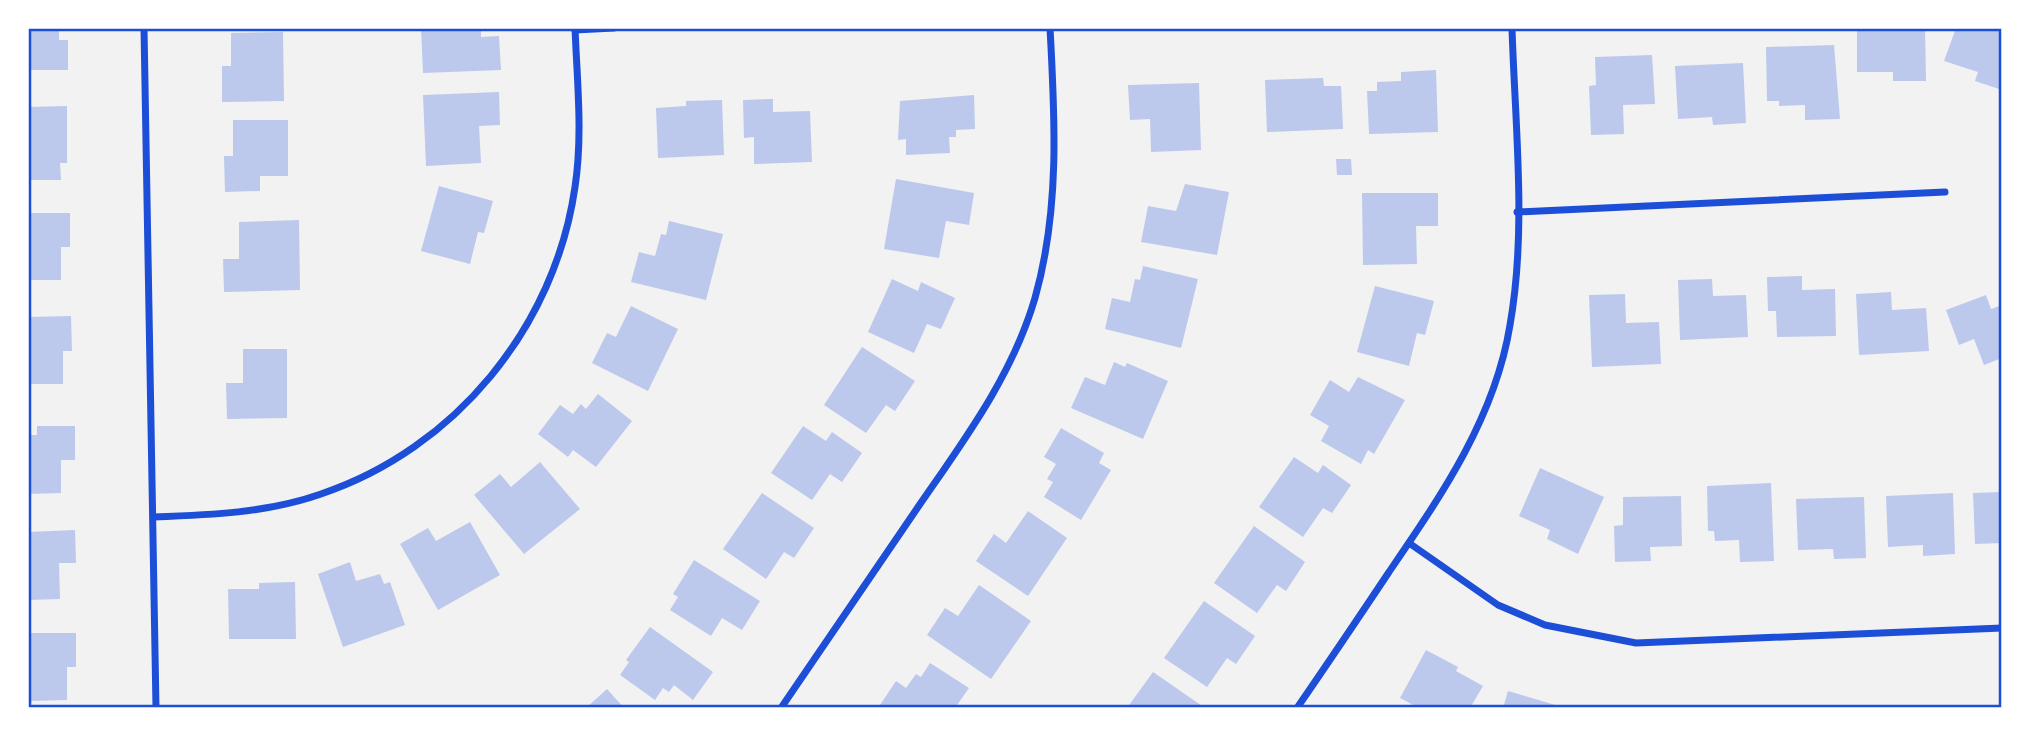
<svg xmlns="http://www.w3.org/2000/svg" width="2030" height="736" font-family="'Fira Sans Condensed',sans-serif">
<style>
.building{fill:#bdc9ec}
.lines{fill:none;stroke-linecap:round;stroke-linejoin:round}
.minor{stroke:#1d4ed8;stroke-width:7}
.neatline{fill:none;stroke:#1d4ed8;stroke-width:2.5}
</style>
<rect width="100%" height="100%" fill="#f2f2f2"/>
<g class="building">
<path d="M28,28H59V40H68V70H28Z"/>
<path d="M421,28H481V37L499,36L501,70L423,73Z"/>
<path d="M1857,28H1925L1926,81H1893V72H1857Z"/>
<path d="M1956,28H2002V90L1975,81L1978,72L1944,61Z"/>
<path d="M283,32L284,101L222,102V66H231V33Z"/>
<path d="M1834,45L1840,119L1805,120V105L1779,106V101H1767L1766,47Z"/>
<path d="M1652,55L1655,104L1623,105L1624,134L1591,135L1589,86L1596,85L1595,57Z"/>
<path d="M1743,63L1746,123L1713,125L1712,117L1678,119L1675,66Z"/>
<path d="M1436,70L1438,132L1369,134L1367,91H1377V82L1401,81V72Z"/>
<path d="M1323,78L1324,86H1341L1343,129L1267,132L1265,80Z"/>
<path d="M1199,83L1201,150L1151,152L1150,119L1130,120L1128,85Z"/>
<path d="M499,92L500,125L479,126L481,163L426,166L423,95Z"/>
<path d="M974,95L975,129L956,130V137H949L950,153L906,155V139L898,140L900,101Z"/>
<path d="M773,99V112L810,111L812,162L754,164V137L744,138L743,100Z"/>
<path d="M722,100L724,155L658,158L656,108L686,106V101Z"/>
<path d="M67,106V163H60L61,180H28V107Z"/>
<path d="M233,120H288V176H260V191L225,192L224,156H233Z"/>
<path d="M1336,159H1351L1352,175H1337Z"/>
<path d="M896,179L974,193L969,225L946,221L939,258L884,249Z"/>
<path d="M1185,184L1229,192L1217,255L1141,242L1148,206L1176,211Z"/>
<path d="M439,186L493,201L484,233L478,232L470,264L421,251Z"/>
<path d="M1362,193H1438V226H1416L1417,264L1363,265Z"/>
<path d="M28,213H70V247H61V280H28Z"/>
<path d="M299,220L300,290L224,292L223,259H239V222Z"/>
<path d="M669,221L723,234L706,300L631,282L639,252L655,256L661,234L666,235Z"/>
<path d="M1143,266L1198,279L1181,348L1105,329L1112,298L1130,302L1135,279L1140,280Z"/>
<path d="M1802,276V290L1835,289L1836,336L1777,337L1776,311H1768L1767,277Z"/>
<path d="M892,279L918,291L921,282L955,298L941,329L927,324L914,353L868,332Z"/>
<path d="M1712,279L1713,296L1746,295L1748,337L1680,340L1678,280Z"/>
<path d="M1375,286L1434,301L1425,335L1417,333L1409,366L1357,352Z"/>
<path d="M1891,292L1892,310L1926,308L1929,351L1859,355L1856,294Z"/>
<path d="M1625,294L1626,323L1659,322L1661,364L1592,367L1589,295Z"/>
<path d="M1986,295L1991,309L2002,305V358L1984,365L1974,339L1959,345L1946,310Z"/>
<path d="M631,306L678,329L648,391L592,363L607,333L616,337Z"/>
<path d="M71,316L72,351H63V384H28V317Z"/>
<path d="M862,347L915,381L895,411L886,405L866,433L824,405Z"/>
<path d="M243,349H287V418L227,419L226,383H243Z"/>
<path d="M1114,362L1125,367L1127,363L1168,381L1143,439L1071,408L1085,377L1105,385Z"/>
<path d="M1358,377L1405,400L1374,454L1368,450L1361,464L1321,441L1329,426L1310,415L1330,380L1349,392Z"/>
<path d="M598,394L632,421L596,467L573,450L568,457L538,434L560,405L573,414L581,404L586,409Z"/>
<path d="M37,426H75V460H61V493L28,494V435H37Z"/>
<path d="M803,426L826,441L832,432L862,453L842,482L830,474L812,500L771,473Z"/>
<path d="M1061,428L1104,453L1099,463L1111,470L1081,520L1044,497L1053,482L1047,479L1056,464L1044,457Z"/>
<path d="M1294,457L1318,473L1323,465L1351,485L1332,513L1323,508L1303,537L1259,507Z"/>
<path d="M540,462L580,509L524,554L474,495L500,474L511,487Z"/>
<path d="M1540,468L1604,497L1578,554L1547,539L1550,530L1519,516Z"/>
<path d="M1771,483L1774,561L1740,562L1739,540L1715,541L1714,531H1708L1707,486Z"/>
<path d="M2002,492V543L1975,544L1973,493Z"/>
<path d="M762,493L814,528L794,558L784,552L766,579L723,549Z"/>
<path d="M1953,493L1955,554L1923,556V545L1888,547L1886,496Z"/>
<path d="M1681,496L1682,546L1650,547L1651,561L1615,562L1614,526L1623,525V497Z"/>
<path d="M1864,497L1866,558L1834,559L1833,549L1798,550L1796,499Z"/>
<path d="M1028,511L1067,538L1028,596L976,561L994,534L1006,543Z"/>
<path d="M470,522L500,575L438,610L400,544L428,528L436,541Z"/>
<path d="M1254,526L1305,562L1286,591L1277,585L1257,613L1214,583Z"/>
<path d="M75,530L76,563H59L60,599L28,600V532Z"/>
<path d="M694,560L760,601L742,630L722,618L711,636L670,610L678,597L673,594Z"/>
<path d="M350,562L356,581L380,574L384,584L390,582L405,625L343,647L318,574Z"/>
<path d="M295,582L296,639H229L228,589H259V583Z"/>
<path d="M979,585L1031,621L991,679L927,635L945,608L958,616Z"/>
<path d="M1204,601L1255,636L1236,664L1227,658L1207,687L1164,658Z"/>
<path d="M650,627L713,672L693,700L674,685L669,692L663,688L655,700L620,675L629,662L626,660Z"/>
<path d="M28,633H76V667H67V700L28,701Z"/>
<path d="M1426,650L1458,667L1456,671L1483,686L1470,708H1419L1400,698Z"/>
<path d="M930,663L969,688L955,708H878L896,681L906,688L916,674L921,677Z"/>
<path d="M1153,672L1205,708H1127Z"/>
<path d="M607,689L624,708H586Z"/>
<path d="M1508,691L1562,707V708H1503Z"/>
</g>
<g class="lines">
<g class="minor">
<path d="M144,28L156,708"/>
<path d="M575,30L614,28"/>
<path d="M1517,212L1945,192"/>
<path d="M153,517C210,515 267,513 321,494C455,449 555,327 575,187C583,135 577,80 575,28"/>
<path d="M1409,543L1498,605L1545,625L1636,643L2002,628"/>
<path d="M781,708C826,642 871,576 916,510C962,443 1012,377 1035,298C1060,210 1055,118 1050,28"/>
<path d="M1297,708C1328,663 1359,617 1389,572C1441,496 1495,418 1510,325C1527,229 1515,126 1512,28"/>
</g>
</g>
<rect width="2030" height="736" fill="none" stroke="#ffffff" stroke-width="60"/>
<rect x="30" y="30" width="1970" height="676" class="neatline"/>
</svg>
